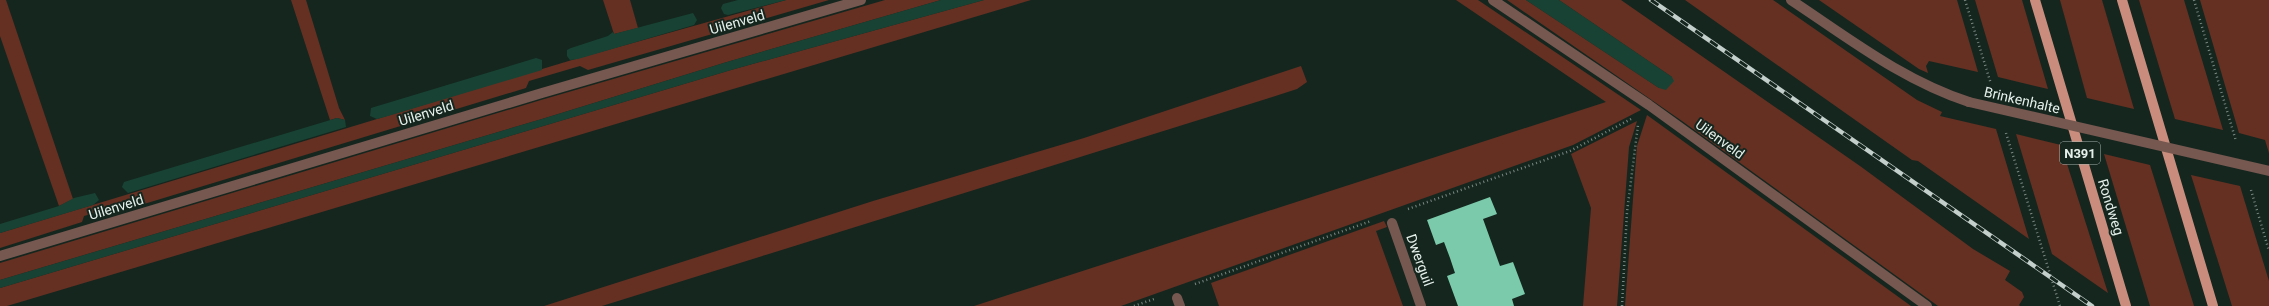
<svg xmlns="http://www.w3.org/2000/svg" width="2269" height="306" font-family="Roboto,sans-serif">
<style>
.green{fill:#653022}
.water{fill:#184334}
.building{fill:#7acaab}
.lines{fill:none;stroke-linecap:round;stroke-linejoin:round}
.path{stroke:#7a8882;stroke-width:2.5;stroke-dasharray:1 3;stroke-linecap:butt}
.minor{stroke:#765850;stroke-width:10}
.major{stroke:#ca8d7d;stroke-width:10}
.rail-casing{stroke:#c3cfca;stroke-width:4.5}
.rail{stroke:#15261f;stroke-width:3;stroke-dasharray:9;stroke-linecap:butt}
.minor-bridge{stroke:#765850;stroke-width:10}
.labels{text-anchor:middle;stroke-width:4;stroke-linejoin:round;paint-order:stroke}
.shield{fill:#15261f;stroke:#a7b3ae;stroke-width:1}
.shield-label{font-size:13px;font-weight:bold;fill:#e5f0eb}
.street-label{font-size:14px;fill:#e5f0eb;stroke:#15261f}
</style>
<rect width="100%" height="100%" fill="#15261f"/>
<g class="green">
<path d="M0,0H6L73,199L59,206L0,36Z"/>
<path d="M291,0H306L339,108L345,120L337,118L330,120Z"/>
<path d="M603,0H630L638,28L614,34Z"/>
<path d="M786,0H829L588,70L580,66L529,81L526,88L144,204L139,200L84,216L82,222L0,248V233L572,60Z"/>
<path d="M885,0H941L727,62L542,119L0,280V263L541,100Z"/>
<path d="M984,0H1031L7,306H0V288L731,70Z"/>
<path d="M1456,0H1478L1641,110L1573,145L1121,306H974L1606,102Z"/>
<path d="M1507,0H1526L1659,88L1672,77L1559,0H1621L1860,166L1973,249L2010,271L2005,280L2022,292L2024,297L2019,305L2020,306H1938L1682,121Z"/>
<path d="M1685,0H1773L1917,100L1942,112L1940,116L1996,129L2029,239L1918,161L1912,160Z"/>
<path d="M1819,0H1957L1978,72L1929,61L1926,66L1928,73L1919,69Z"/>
<path d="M1975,0H2022L2048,89L1998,77Z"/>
<path d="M2060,0H2102L2134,109L2087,98Z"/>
<path d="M2139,0H2184L2223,130L2175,119Z"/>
<path d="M2200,0H2269V153L2265,140L2239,133Z"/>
<path d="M1301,66L1307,82L1297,89L1266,99L602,306H544L873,201L1084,138Z"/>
<path d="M1647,115L1911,306H1625L1637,146Z"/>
<path d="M1637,121L1629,147L1617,306H1583L1591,208L1571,154Z"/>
<path d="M2016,134L2061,145L2108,293L2052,254Z"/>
<path d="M2104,154L2150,165L2194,306H2150Z"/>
<path d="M2191,175L2240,186L2269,281V306H2232Z"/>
<path d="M1384,221L1387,227L1376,231L1403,306H1219L1211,283Z"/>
</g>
<g class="water">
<path d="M738,0H786L728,15L724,14L721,8L723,4Z"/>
<path d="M941,0H984L731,70L0,288V280L542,119L727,62Z"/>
<path d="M1526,0H1559L1672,77L1674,81L1666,90L1659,88Z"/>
<path d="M693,13L697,20L694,25L578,59L570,60L567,56V50L571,48L608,36L613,32L614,34Z"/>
<path d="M536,58L542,60V70L388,116L377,119L370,116L371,108Z"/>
<path d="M337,118L345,120L346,127L128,193L122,187L124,182Z"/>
<path d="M95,193L99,200L93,205L0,233V224L59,206L74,198Z"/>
</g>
<path class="building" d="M1490,197L1497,214L1483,219L1500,266L1513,262L1525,294L1512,299L1514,306H1458L1447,276L1455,273L1450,258L1444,242L1436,245L1427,220Z"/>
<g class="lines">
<g class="path">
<path d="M1965,0L1991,84"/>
<path d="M2194,0L2236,141"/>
<path d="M2006,133L2060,306"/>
<path d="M2251,190L2269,251"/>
<path d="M1408,209L1570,151L1631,119"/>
<path d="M1195,284L1371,221"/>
<path d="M1134,306L1154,299"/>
<path d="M1622,306L1627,212L1638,125"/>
</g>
<g class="minor">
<path d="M1493,0L1649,105L1927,306"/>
<path d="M1791,0C1850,39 1902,80 1969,102"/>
<path d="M1392,223L1421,306"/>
<path d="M0,256L542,93L861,0"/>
<path d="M1177,298L1180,306"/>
</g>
<g class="major">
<path d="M2035,0L2126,306"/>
<path d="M2122,0L2213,306"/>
</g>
<g class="rail-casing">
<path id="rail" d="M1651,0L2092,306"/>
</g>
<use href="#rail" class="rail"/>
<path class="minor-bridge" d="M1969,102L2269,171"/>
</g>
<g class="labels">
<rect class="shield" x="2060" y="142" width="40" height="22" rx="3"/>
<g class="shield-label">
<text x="2080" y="158">N391</text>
</g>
<g class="street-label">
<text transform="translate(737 22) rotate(-16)" y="5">Uilenveld</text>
<text transform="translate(2022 100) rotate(13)" y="5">Brinkenhalte</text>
<text transform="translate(426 113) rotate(-17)" y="5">Uilenveld</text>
<text transform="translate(1720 139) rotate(36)" y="5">Uilenveld</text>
<text transform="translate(116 207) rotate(-17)" y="5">Uilenveld</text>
<text transform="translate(2111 207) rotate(73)" y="5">Rondweg</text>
<text transform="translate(1420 260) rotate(70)" y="5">Dwerguil</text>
</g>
</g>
</svg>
